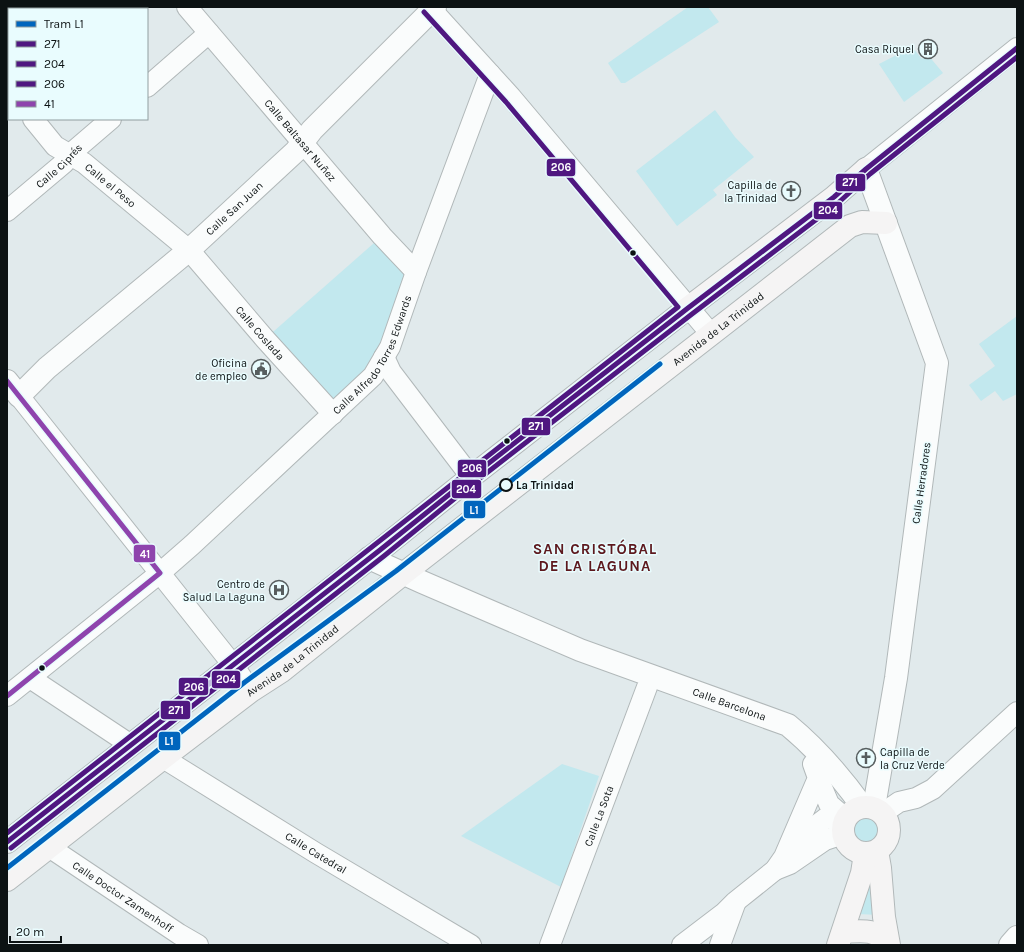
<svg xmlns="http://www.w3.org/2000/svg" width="1024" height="952" font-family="Karla,sans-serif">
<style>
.green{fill:#c2e8ee}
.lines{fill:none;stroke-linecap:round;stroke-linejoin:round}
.minor-casing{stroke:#b1b8b9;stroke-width:22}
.tertiary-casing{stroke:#b1b8b9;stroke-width:24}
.secondary-casing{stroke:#b1b8b9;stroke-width:24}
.minor{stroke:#fafcfc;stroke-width:20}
.tertiary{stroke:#fafcfc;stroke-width:22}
.secondary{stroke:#f5f4f4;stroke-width:22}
.bus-1-casing{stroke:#e9fcfe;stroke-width:8}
.bus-2-casing{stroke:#e9fcfe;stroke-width:8}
.bus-3-casing{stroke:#e9fcfe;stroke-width:8}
.bus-4-casing{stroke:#e9fcfe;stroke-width:8}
.bus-1{stroke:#4f1780;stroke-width:5}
.bus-2{stroke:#4f1780;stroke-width:5}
.bus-3{stroke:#4f1780;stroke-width:5}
.bus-4{stroke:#8e44ad;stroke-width:5}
.tram-1-casing{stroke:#e9fcfe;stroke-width:8}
.tram-1{stroke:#0065bd;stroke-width:5}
.bus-dot{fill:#0c1213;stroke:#e9fcfe;stroke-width:1.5}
.stop-dot{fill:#e9fcfe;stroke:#0c1213;stroke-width:2}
.labels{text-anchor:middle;stroke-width:3;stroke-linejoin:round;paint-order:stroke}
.poi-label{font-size:11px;fill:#0c1213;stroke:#e9fcfe;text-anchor:end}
.street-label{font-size:11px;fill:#0c1213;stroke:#e9fcfe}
.stop-label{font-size:11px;font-weight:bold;fill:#0c1213;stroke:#e9fcfe;text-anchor:start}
.district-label{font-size:15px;font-weight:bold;letter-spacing:1px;fill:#5d181d;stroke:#e9fcfe}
.line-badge{stroke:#e9fcfe;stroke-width:1.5}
.badge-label{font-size:11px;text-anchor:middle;font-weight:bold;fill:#fff}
</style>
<rect width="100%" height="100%" fill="#e1eaec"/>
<g class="green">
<path d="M688,7H708L719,22L625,83H621L608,63Z"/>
<path d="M912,47L922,59L928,55L943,73L904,102L879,64Z"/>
<path d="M715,110L735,137L754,157L713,190L717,195L677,226L636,171Z"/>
<path d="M382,236L416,272L390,347L333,414L265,339Z"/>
<path d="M1017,316V394L1003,401L995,391L981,401L969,385L995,366L979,344Z"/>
<path d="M562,764L599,776L561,887L461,836Z"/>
<circle cx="867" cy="829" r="14"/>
<path d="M873,873L880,915L857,914Z"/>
</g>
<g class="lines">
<g class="minor-casing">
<g id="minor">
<path id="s1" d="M187,7L382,236L416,272"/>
<path d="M431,9L511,97L711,334"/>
<path d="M147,87L209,33"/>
<path d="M7,88L9,91"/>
<path id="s2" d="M33,119L55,146L84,163L189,250L265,339L333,414"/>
<path d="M866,169L1017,48"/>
<path id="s3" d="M7,211L64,163L76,149L111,119"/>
<path d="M384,357L391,372L471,477"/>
<path d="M19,396L233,665L251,691"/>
<path d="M30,678L131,745"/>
<path id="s4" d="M7,696L160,573L192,545L373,376L390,347L416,272L490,74"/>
<path id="s5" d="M163,758L316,853L471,945"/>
<path d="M818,778L829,804L845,818"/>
<path d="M883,813L899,802L916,798L933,789L1017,712"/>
<path d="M792,844L826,818H845"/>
<path id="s6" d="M49,847L179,934L198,945"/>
<path d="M775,870L790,864L825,840L843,834"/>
<path id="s7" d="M550,945L647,687"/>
<path d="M682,945L724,913L735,902L775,870L784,857L818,778L813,764"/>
<path d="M720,945L735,904"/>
</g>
</g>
<g class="tertiary-casing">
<g id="tertiary">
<path d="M866,169L937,363L896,678L874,807"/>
<path id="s8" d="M7,381L19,396L47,368L189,250L296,151L312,130L435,7"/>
<path id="s9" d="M369,558L422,582L580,650L788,725C816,748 841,777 862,806"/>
<path d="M1010,945L1017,937"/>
</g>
</g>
<g class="secondary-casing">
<g id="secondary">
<circle cx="866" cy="830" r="23"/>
<path d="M7,842L380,550L471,477L688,308L834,197L866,169"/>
<path d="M877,851L880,868L884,917L889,945"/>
<path id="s10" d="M7,880L163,758L251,691L282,671L403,574L850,226L862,222L886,223"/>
<path d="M843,932C863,931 873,928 888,943"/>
<path d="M838,945L862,873L865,854"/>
</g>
</g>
<use href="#minor" class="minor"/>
<use href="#tertiary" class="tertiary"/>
<use href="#secondary" class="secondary"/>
<g class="bus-1-casing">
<path id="bus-1" d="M7,842L380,550L471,477L688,308L834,197L866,169L1017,48"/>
</g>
<g class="bus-2-casing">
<path id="bus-2" d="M11,848L384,556L475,482L692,314L838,203L870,174L1017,57"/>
</g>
<g class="bus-3-casing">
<path id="bus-3" d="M7,833L678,307L506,102L424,12"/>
</g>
<g class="bus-4-casing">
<path id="bus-4" d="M7,381L160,573L7,696"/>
</g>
<use href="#bus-1" class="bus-1"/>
<use href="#bus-2" class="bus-2"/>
<use href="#bus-3" class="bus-3"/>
<use href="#bus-4" class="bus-4"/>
<g class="tram-1-casing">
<path id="tram-1" d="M7,868L245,682L396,571L660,364"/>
</g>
<use href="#tram-1" class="tram-1"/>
</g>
<defs>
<g id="building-ring" transform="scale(1)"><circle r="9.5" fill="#e9fcfe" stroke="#575e5f" stroke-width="1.5"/><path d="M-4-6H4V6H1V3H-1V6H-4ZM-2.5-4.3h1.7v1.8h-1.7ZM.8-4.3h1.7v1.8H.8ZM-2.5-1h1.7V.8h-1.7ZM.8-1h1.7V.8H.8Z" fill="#575e5f"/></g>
<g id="church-ring" transform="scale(1)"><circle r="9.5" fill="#e9fcfe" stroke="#575e5f" stroke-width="1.5"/><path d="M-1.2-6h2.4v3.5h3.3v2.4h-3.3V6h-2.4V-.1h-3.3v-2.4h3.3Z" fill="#575e5f"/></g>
<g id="civic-ring" transform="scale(1)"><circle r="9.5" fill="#e9fcfe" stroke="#575e5f" stroke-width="1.5"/><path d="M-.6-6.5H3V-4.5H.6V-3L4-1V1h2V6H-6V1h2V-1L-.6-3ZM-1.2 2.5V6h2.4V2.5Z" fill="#575e5f"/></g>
<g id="hospital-ring" transform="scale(1)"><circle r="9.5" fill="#e9fcfe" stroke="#575e5f" stroke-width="1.5"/><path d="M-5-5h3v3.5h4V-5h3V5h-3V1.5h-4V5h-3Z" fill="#575e5f"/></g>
</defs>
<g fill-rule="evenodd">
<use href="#building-ring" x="928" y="49"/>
<use href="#church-ring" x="791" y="191"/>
<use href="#civic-ring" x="261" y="369"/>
<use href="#hospital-ring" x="279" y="590"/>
<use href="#church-ring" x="866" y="758"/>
</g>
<g class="bus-dot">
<circle cx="633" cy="253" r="3.5"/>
<circle cx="507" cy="441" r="3.5"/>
<circle cx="42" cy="668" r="3.5"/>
</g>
<circle class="stop-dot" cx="506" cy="485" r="6"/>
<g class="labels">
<g class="poi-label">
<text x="914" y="53">Casa Riquel</text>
<text x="777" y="189">Capilla de<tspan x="777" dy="13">la Trinidad</tspan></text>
<text x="247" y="367">Oficina<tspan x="247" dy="13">de empleo</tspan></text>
<text x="265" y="588">Centro de<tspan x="265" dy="13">Salud La Laguna</tspan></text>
<text x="880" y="756" text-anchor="start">Capilla de<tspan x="880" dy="13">la Cruz Verde</tspan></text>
</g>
<g class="street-label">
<text dy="4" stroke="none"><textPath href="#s1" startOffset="175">Calle Baltasar Nuñez</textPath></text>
<text dy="4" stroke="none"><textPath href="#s3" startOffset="69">Calle Ciprés</textPath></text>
<text dy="4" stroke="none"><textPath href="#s2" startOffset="103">Calle el Peso</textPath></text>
<text dy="4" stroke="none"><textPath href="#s8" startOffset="305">Calle San Juan</textPath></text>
<text dy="4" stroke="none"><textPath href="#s10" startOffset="900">Avenida de La Trinidad</textPath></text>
<text dy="4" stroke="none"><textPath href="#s2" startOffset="314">Calle Coslada</textPath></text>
<text dy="4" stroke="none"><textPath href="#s4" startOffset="504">Calle Alfredo Torres Edwards</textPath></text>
<text transform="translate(921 483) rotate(-82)" y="4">Calle Herradores</text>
<text dy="4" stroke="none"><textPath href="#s10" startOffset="360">Avenida de La Trinidad</textPath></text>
<text dy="4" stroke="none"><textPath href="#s9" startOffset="389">Calle Barcelona</textPath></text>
<text dy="4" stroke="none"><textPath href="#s7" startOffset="138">Calle La Sota</textPath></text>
<text dy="4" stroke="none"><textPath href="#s5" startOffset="180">Calle Catedral</textPath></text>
<text dy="4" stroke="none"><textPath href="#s6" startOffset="89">Calle Doctor Zamenhoff</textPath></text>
</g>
<g class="stop-label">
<text x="516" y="489">La Trinidad</text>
</g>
<g class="district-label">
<text x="595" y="554">SAN CRISTÓBAL<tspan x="595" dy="17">DE LA LAGUNA</tspan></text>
</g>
</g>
<g class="line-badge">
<rect x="546" y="158" width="30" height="19" rx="4" fill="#4f1780"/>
<rect x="835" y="173" width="31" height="19" rx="4" fill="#4f1780"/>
<rect x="813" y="201" width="30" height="19" rx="4" fill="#4f1780"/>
<rect x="521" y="417" width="30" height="19" rx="4" fill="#4f1780"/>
<rect x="457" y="459" width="30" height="19" rx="4" fill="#4f1780"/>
<rect x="451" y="479" width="31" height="20" rx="4" fill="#4f1780"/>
<rect x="463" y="500" width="23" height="19" rx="4" fill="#0065bd"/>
<rect x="133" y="544" width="23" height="19" rx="4" fill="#8e44ad"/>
<rect x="211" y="670" width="30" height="19" rx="4" fill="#4f1780"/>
<rect x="178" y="677" width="31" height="19" rx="4" fill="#4f1780"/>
<rect x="160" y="700" width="31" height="20" rx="4" fill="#4f1780"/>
<rect x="158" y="731" width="23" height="20" rx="4" fill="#0065bd"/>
</g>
<g class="badge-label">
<text x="561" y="171">206</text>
<text x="850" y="186">271</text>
<text x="828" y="214">204</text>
<text x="536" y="430">271</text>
<text x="472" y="472">206</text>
<text x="466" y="493">204</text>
<text x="474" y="514">L1</text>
<text x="145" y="558">41</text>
<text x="226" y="683">204</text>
<text x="194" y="691">206</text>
<text x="176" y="714">271</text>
<text x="169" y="745">L1</text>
</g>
<rect width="1024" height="952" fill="none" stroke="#0c1213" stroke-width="16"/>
<rect x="8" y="8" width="140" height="112" fill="#e9fcfe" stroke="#919ea0"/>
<rect x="16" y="21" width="20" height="6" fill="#0065bd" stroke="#919ea0"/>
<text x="44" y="28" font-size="12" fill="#0c1213">Tram L1</text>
<rect x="16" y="41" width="20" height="6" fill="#4f1780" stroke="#919ea0"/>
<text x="44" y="48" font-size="12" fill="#0c1213">271</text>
<rect x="16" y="61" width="20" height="6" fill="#4f1780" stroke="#919ea0"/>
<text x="44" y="68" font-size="12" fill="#0c1213">204</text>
<rect x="16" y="81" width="20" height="6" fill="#4f1780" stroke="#919ea0"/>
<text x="44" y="88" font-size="12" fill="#0c1213">206</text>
<rect x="16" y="101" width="20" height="6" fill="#8e44ad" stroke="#919ea0"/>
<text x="44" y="108" font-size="12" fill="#0c1213">41</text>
<path d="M10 936v6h51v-6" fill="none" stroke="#0c1213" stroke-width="2"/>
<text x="16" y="936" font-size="12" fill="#0c1213" stroke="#e9fcfe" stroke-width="3" paint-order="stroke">20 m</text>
</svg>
